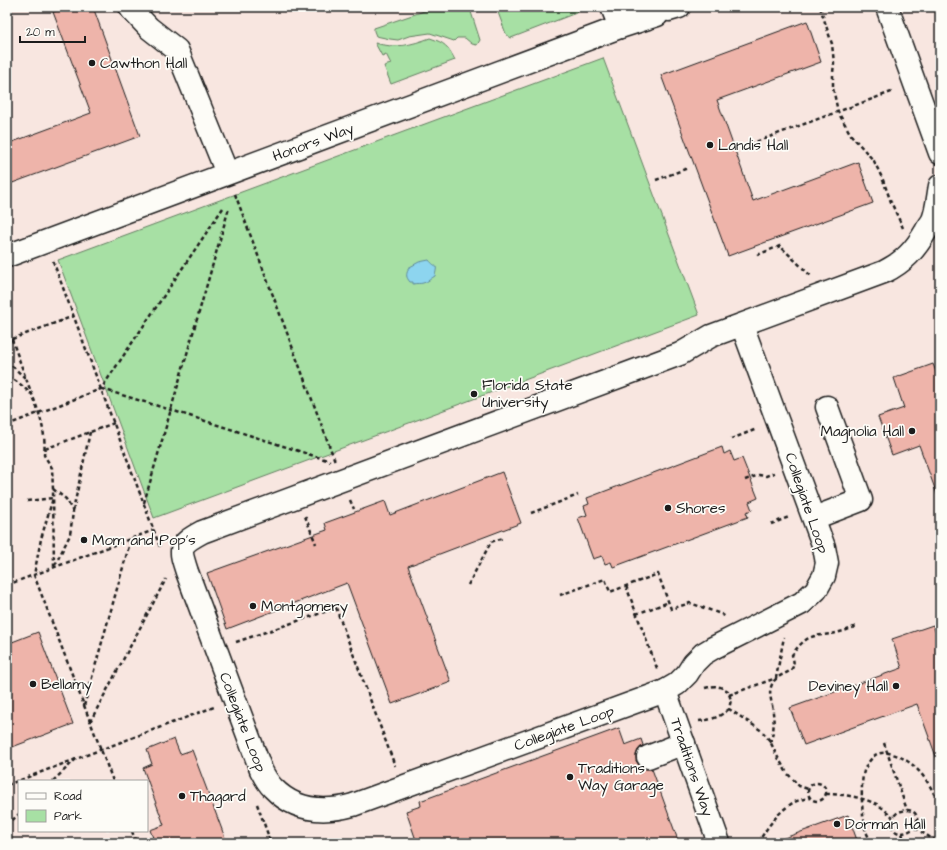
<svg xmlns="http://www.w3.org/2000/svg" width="947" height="850" font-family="'Architects Daughter',sans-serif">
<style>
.built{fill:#f8e6e0;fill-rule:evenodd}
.green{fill:#a7e0a4;stroke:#627e60}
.water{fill:#8dd5ef;stroke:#608b9b}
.building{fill:#eeb4aa;stroke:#1c1c1c}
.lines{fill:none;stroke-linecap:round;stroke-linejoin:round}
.minor-casing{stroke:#1c1c1c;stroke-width:25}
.path{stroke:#1c1c1c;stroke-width:2.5;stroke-dasharray:4 3;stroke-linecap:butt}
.minor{stroke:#fdfcf7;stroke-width:22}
.poi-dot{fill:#1c1c1c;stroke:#fdfcf7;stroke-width:1.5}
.labels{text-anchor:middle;stroke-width:3.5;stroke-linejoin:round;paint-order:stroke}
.poi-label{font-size:15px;fill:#1c1c1c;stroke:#fdfcf7;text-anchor:start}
.street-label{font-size:15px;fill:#1c1c1c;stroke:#fdfcf7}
</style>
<rect width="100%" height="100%" fill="#fdfcf7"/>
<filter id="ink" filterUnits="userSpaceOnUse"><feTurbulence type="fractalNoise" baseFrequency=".025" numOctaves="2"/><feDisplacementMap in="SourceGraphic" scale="8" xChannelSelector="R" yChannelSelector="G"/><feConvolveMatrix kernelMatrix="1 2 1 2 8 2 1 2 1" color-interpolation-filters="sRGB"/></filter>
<g filter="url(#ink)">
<path class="built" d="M7,7H940V843H7ZM19,781H147V831H19Z"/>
<g class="green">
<path d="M436,7H467L471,12L480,40L477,45L472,44L465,38H457L454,41L430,33L409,36L398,40L390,39L376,36L374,31V28Z"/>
<path d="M496,7H578L576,13L511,38L506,34Z"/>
<path d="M430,38C445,43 448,46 455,60L391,84L384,66L391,64L386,54L382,56L375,43C395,49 411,45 430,38Z"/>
<path d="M603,58L699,315L154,518L58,260Z"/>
</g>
<path class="water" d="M429,260C436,269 438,262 435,276C431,278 428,282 423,283C420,284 417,283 413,284V282H410C406,277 406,275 408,270V268L419,262Z"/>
<g class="building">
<path d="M67,7H93L140,136L7,185V144L91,113L53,12Z"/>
<path d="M807,21L821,62L717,100L753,201L858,162L873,203L728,256L661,75Z"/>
<path d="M933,364L940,382V496L938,497L919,445L892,455L878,417L904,408L894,378Z"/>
<path d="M722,447L724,454L730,451L734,461L742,458L758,498L749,502L752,510L746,512L748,517L613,567L611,562L605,564L602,556L593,559L578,518L587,515L584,506L589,504L587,498Z"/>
<path d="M502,472L521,523L408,566L451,682L392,704L347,583L227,629L207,573L327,530L325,523L385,501L390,515Z"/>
<path d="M933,625L940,645V762H938L917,704L804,745L790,708L902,668L892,639Z"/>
<path d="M38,632L73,724L7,749V644Z"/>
<path d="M619,728L625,745L641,739L643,745L638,750L636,755V761L641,767L646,769H652L679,843H417L406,811L421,806L420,801Z"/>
<path d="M174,739L180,754L192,750L227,843H155L150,830L164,825L143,768L152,764L147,750Z"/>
<path d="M848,815L858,843H777L776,841Z"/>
</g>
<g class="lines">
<g class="minor-casing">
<g id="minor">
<path d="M130,7L132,10L149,28L177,50L227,173"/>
<path d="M612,7L620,27"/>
<path d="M887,7L940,153"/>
<path d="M669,10L679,7"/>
<path d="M7,256L620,27L657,15"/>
<path d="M742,325L824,547L827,563L824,576L816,590L802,603L713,648L703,654L694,663L687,674L677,684L665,691L353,805C324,813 295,811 273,788C268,783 264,776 261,770L187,572C179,548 178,545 202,532L680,354L711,336L884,272C904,262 915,250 926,231C928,227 931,224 933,220C937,210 938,196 940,186"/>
<path d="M814,518L861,500L827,407"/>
<path d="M665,691L719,843"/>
<path d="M648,757L684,743"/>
</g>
</g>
<g class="path">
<path d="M820,7L832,44L834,63L833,73V88L838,112L851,135L874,161L883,180L891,202L903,228"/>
<path d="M750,144L894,91"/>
<path d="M656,180L688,168"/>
<path d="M235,194L335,461"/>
<path d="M757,255L780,246L811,276"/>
<path d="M53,261L160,547"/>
<path d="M7,326C14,345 21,365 28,384C37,407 47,430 44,455L52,468L53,489L54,568"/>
<path d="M12,339L74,316"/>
<path d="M7,361L26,379"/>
<path d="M7,378C17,379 24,388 31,394"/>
<path d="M102,389L171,410L330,461"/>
<path d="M7,425L101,389L223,208"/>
<path d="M731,439L757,429"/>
<path d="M45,449L114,423"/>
<path d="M745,480L759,475L766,476L774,473"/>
<path d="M53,489L66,499L73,512L70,535L54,567"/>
<path d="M350,500L354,509"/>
<path d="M27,501L53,498L41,539L34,575L113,781"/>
<path d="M144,503L229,208"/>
<path d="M73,511L90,432"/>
<path d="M531,513L578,495"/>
<path d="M305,516L316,544"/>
<path d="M771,524L789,517"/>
<path d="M7,585L154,530"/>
<path d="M468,585L491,542L503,538"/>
<path d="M626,586L658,671"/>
<path d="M560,595L605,579L610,592L658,574L671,609L690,603L721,614L726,617"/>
<path d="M636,614L669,602"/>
<path d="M236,642L336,608L395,766"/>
<path d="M705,688C715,685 720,686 728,691L731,700L729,709L762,731L770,741L776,754L787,773L799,786L808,789"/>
<path d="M729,695L776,678L784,637"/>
<path d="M84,706L131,539"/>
<path d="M699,721C711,720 720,717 729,709"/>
<path d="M90,722L166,579"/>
<path d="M770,743C775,729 774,719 772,705C771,699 769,693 771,687C776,669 800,678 792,655C796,649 801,643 807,639C814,635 823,635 831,634C841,632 849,630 858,625"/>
<path d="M884,743L907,810"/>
<path d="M53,781L76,759"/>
<circle cx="817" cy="792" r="9"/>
<path d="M7,785L214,707"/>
<path d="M826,794C843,794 863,797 878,805C883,808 888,813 893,817"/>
<path d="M257,804L271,843"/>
<path d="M907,810C918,811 919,819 915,828C911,830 907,833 902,833C892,834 888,821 895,815C898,811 903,811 907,810Z"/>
<path d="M7,825L19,814"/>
<path d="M915,828L939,843"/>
<path d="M132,831L136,843"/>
<path d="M902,833L905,843"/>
<path d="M758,843C766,829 777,813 791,804C797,800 803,799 810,798"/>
<path d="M871,843C869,839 868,835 866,832C862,817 860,785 864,771C866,765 870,760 874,756C879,752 886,752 892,754C916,760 933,786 940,809"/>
</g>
<use href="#minor" class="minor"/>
</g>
</g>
<g class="poi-dot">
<circle cx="92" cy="63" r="4"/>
<circle cx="710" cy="145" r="4"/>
<circle cx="474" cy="394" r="4"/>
<circle cx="912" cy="431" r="4"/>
<circle cx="668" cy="508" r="4"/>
<circle cx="84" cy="540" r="4"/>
<circle cx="253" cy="606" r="4"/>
<circle cx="33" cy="684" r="4"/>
<circle cx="896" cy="686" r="4"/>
<circle cx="570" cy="777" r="4"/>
<circle cx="182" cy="796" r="4"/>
<circle cx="837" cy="824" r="4"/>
</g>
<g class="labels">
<g class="poi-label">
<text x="100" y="68">Cawthon Hall</text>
<text x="718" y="150">Landis Hall</text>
<text x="482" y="390">Florida State<tspan x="482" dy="17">University</tspan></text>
<text x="904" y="436" text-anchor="end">Magnolia Hall</text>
<text x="676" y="513">Shores</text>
<text x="92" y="545">Mom and Pop's</text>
<text x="261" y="611">Montgomery</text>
<text x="41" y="689">Bellamy</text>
<text x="888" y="691" text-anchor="end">Deviney Hall</text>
<text x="578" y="773">Traditions<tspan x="578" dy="17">Way Garage</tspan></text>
<text x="190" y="801">Thagard</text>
<text x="845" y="829">Dorman Hall</text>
</g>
<g class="street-label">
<text transform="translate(313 142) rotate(-20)" y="5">Honors Way</text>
<text transform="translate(807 503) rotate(71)" y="5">Collegiate Loop</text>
<text transform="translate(243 722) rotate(69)" y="5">Collegiate Loop</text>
<text transform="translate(564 728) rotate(-20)" y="5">Collegiate Loop</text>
<text transform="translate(692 767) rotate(71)" y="5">Traditions Way</text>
</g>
</g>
<rect width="947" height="850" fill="none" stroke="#fdfcf7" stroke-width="24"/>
<rect x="12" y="12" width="923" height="826" fill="none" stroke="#1c1c1c" stroke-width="1.5" filter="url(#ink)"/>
<rect x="18" y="780" width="130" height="52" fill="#fdfcf7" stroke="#a3a29f"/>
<rect x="26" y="793" width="20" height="6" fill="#fdfcf7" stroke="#a3a29f"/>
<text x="54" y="800" font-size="12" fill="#1c1c1c">Road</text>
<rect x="26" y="810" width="20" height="12" fill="#a7e0a4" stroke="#a3a29f"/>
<text x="54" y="820" font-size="12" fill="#1c1c1c">Park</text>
<path d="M20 36v6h65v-6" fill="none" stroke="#1c1c1c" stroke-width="2"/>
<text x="26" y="36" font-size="12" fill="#1c1c1c" stroke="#fdfcf7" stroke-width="3" paint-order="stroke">20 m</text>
</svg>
